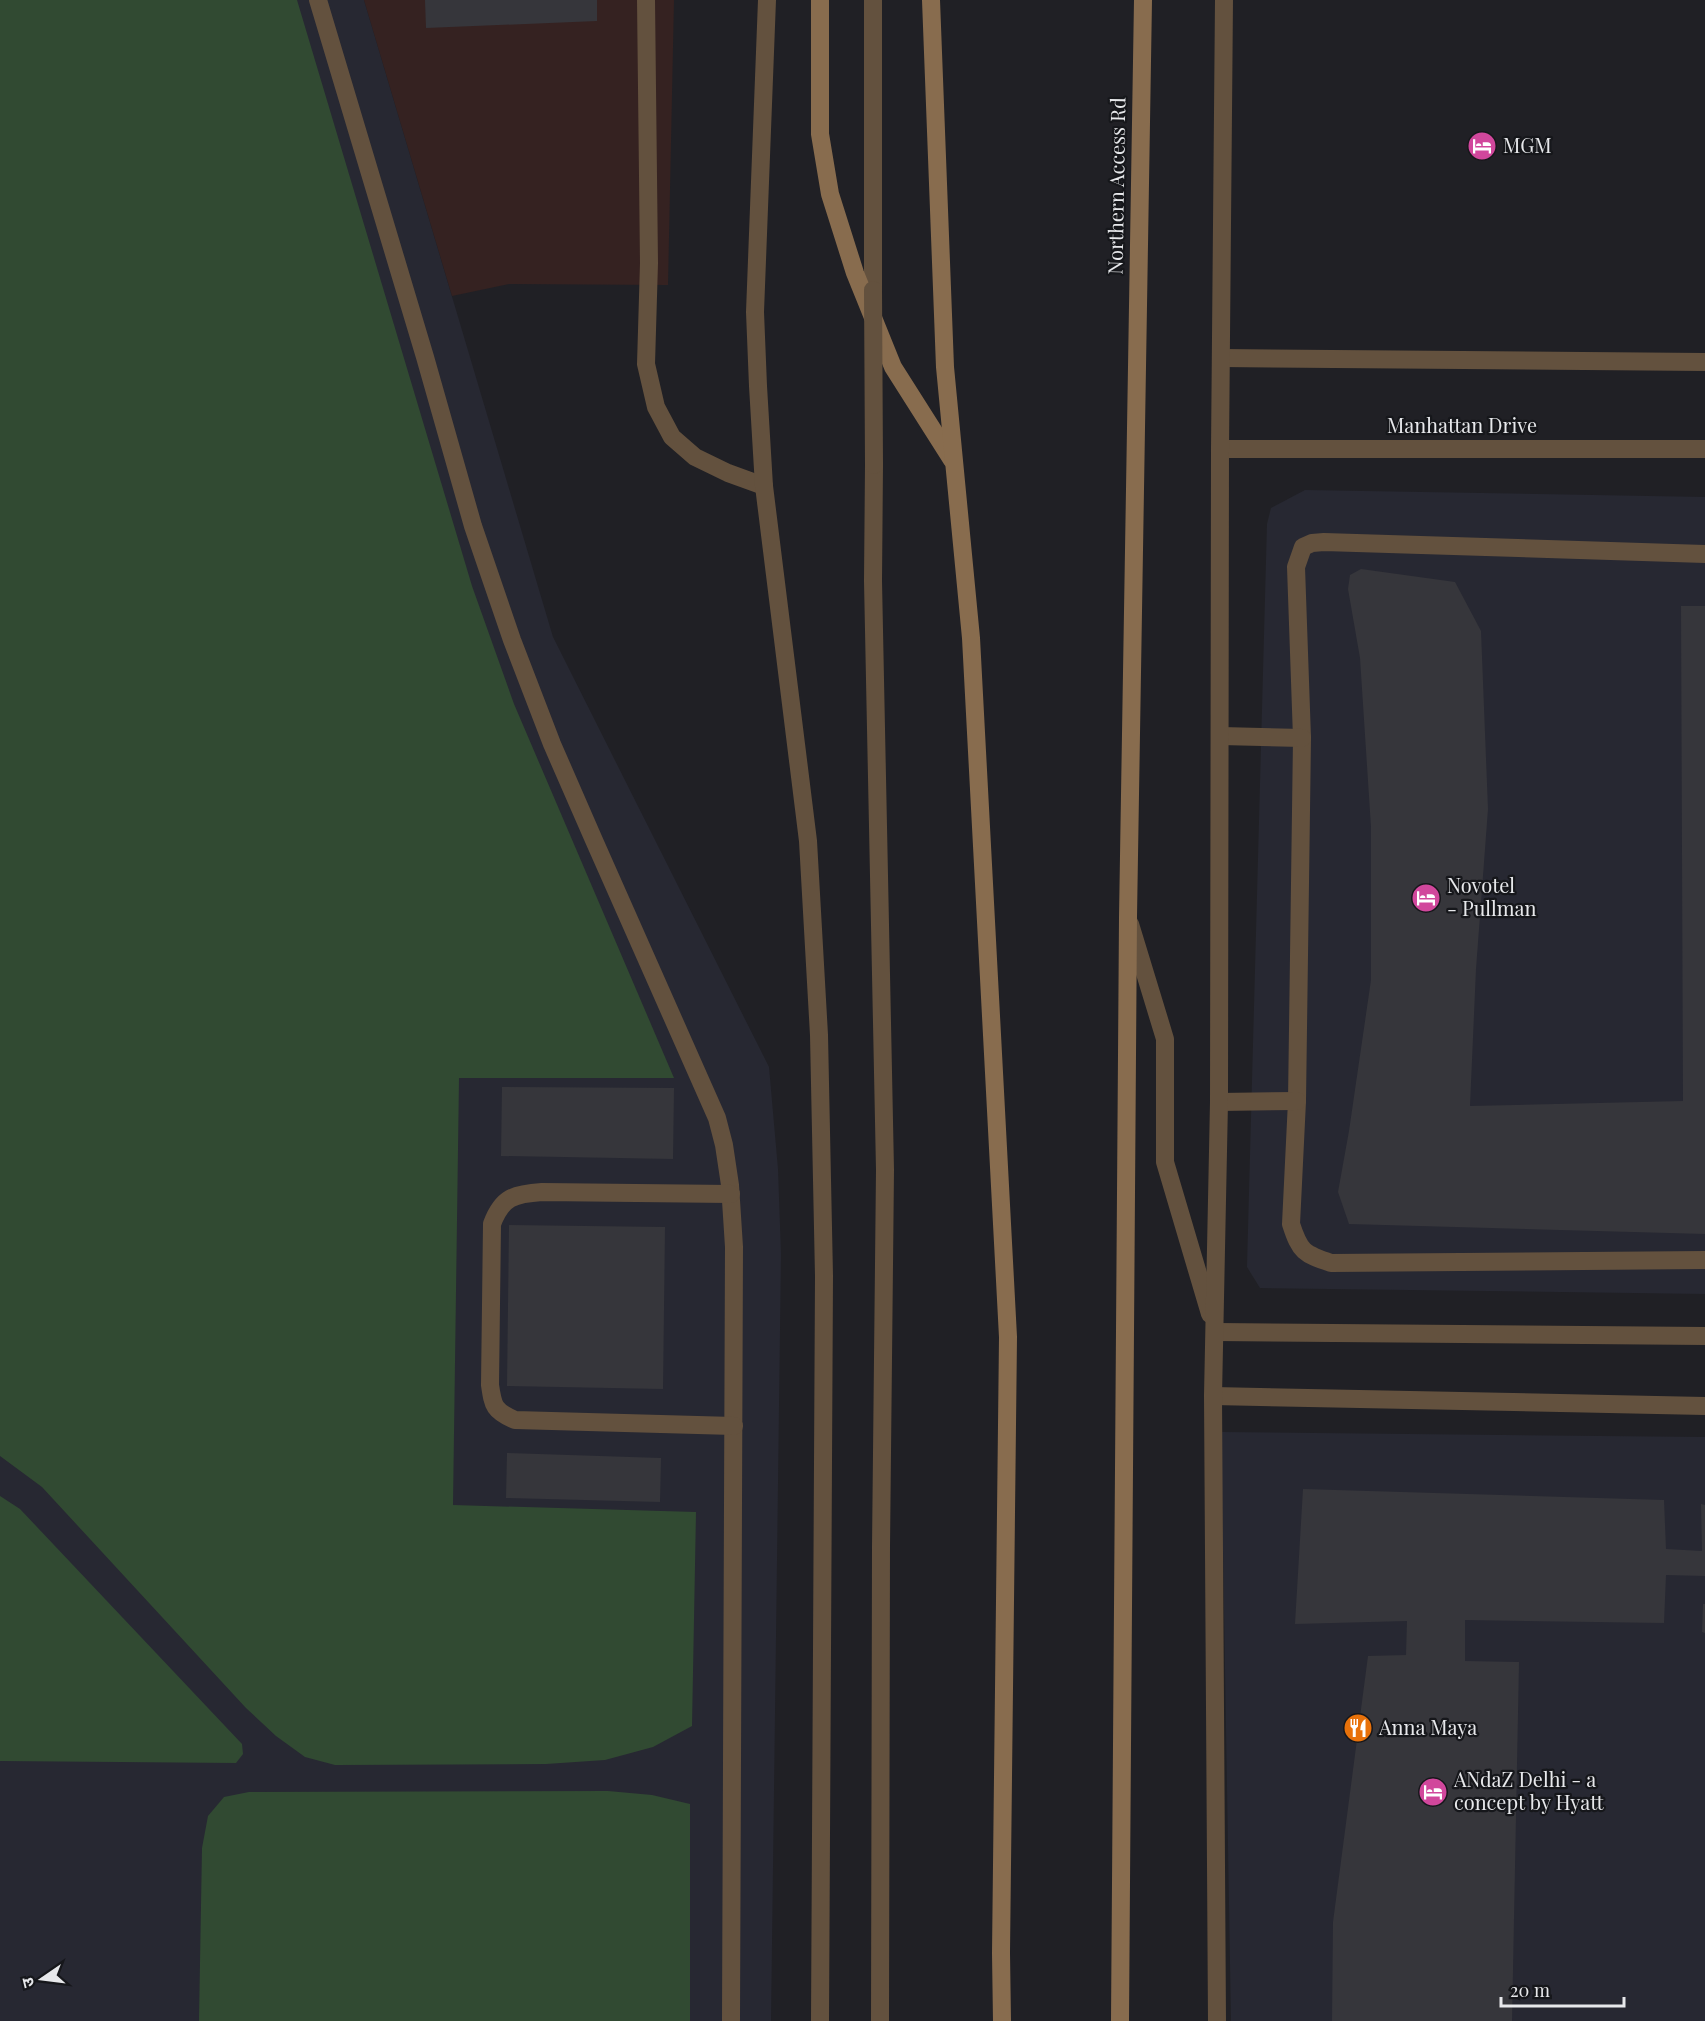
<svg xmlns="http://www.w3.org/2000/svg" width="1705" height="2021" font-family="'Playfair Display','Noto Sans Devanagari',serif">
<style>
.built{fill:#272832}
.industrial{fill:#352221}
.green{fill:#314a32}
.building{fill:#36363b}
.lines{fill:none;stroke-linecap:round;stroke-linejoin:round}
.service{stroke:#63513e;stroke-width:18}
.minor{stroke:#63513e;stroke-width:18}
.tertiary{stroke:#63513e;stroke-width:18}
.secondary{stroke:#886c4e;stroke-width:18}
.tertiary-bridge{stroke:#63513e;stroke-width:18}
.labels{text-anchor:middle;stroke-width:4.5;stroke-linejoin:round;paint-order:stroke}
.poi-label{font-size:20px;fill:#e7e8eb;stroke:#16171b;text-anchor:start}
.street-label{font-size:20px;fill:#e7e8eb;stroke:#16171b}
</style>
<rect width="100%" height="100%" fill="#202025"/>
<g class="built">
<path d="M0,0H364L553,637L769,1067L778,1169L781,1254L771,2021H0Z"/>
<path d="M1305,490L1705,497V1294L1260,1288L1247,1267L1267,524L1271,508Z"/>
<path d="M1221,1432L1705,1437V2021H1231Z"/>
</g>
<path class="industrial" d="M364,0H674L668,285L509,284L452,296Z"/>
<g class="green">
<path d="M0,0H297L472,586L514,704L674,1078H459L453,1505L696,1512L692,1726L653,1747L605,1760L546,1764L335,1765L305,1757L276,1736L246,1708L42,1487L0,1456Z"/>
<path d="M0,1496L20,1509L242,1744L243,1754L236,1763L0,1761Z"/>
<path d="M608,1791L652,1795L690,1804V2021H199L202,1848L208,1816L224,1797L249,1792Z"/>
</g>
<g class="building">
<path d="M425,0H597V21L426,28Z"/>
<path d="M1361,569L1455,582L1481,631L1488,809L1476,969L1470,1106L1683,1101L1681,606H1705V1234L1349,1224L1338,1192L1349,1131L1371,980V827L1360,658L1348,589L1350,575Z"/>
<path d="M502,1087L674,1088L673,1159L501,1156Z"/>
<path d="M509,1225L665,1227L663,1389L507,1386Z"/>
<path d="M507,1453L661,1458L660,1502L506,1498Z"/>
<path d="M1303,1489L1664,1500L1666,1549L1702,1551L1701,1504L1705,1505V1576L1666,1575L1664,1623L1465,1620V1661L1519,1662L1512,2021H1332L1333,1922L1368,1656L1406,1655L1407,1621L1295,1624Z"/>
<path d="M1703,1604H1705V1633L1702,1632Z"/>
</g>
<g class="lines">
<g class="service">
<path d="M318,0L425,357L473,526L512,640L552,744L593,838L717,1118L724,1145L730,1185L734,1247L731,2021"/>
<path d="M646,0L649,263L646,364L656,407L672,437L695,457L728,473L764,486"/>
<path d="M1705,554L1324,542L1312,543L1303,547L1296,567L1302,738L1297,1101L1291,1224C1300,1252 1304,1254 1331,1263L1705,1260"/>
<path d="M1221,736L1302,738"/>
<path d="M1219,1102L1297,1101"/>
<path d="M731,1194L542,1192C514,1194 502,1197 492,1224L490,1385C493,1406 494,1411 515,1420L734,1426"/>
</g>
<g class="minor">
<path d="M1216,1332L1705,1336"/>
<path d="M1213,1396L1705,1406"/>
</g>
<g class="tertiary">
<path d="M767,0L755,312L758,386L764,486L808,841L819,1035L824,1276L820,2021"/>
<path d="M873,0V290"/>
<path d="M1221,358L1705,362"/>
<path d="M1220,449H1705"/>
<path d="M874,465L873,581L885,1170L881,1547L880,2021"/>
<path d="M1130,924L1165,1039V1162L1210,1314"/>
<path d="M1217,2021L1213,1396L1219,1102L1220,449L1224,0"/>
</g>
<g class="secondary">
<path d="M820,0V134L830,194L855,273L893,367L952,460"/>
<path d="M931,0L945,367L971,638L1008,1337L1001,1953L1002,2021"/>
<path d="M1120,2021L1128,917L1143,0"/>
</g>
<path class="tertiary-bridge" d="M873,290L874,465"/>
</g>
<defs>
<g id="hotel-disc" transform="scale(1.5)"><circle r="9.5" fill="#d1479c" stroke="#16171b"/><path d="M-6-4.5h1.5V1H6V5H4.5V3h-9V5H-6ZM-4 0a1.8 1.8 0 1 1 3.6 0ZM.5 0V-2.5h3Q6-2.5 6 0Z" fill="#fff"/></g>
<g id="restaurant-disc" transform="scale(1.5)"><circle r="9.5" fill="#e8710a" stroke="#16171b"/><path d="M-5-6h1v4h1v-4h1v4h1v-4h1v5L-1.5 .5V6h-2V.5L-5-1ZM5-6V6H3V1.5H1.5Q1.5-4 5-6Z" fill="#fff"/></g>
</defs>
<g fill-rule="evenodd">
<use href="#hotel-disc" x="1482" y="146"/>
<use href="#hotel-disc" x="1426" y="898"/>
<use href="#restaurant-disc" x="1358" y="1728"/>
<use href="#hotel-disc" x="1433" y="1792"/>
</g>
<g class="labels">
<g class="poi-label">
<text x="1503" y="153">MGM</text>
<text x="1447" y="893">Novotel<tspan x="1447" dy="23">- Pullman</tspan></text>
<text x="1379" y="1735">Anna Maya</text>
<text x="1454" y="1787">ANdaZ Delhi - a<tspan x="1454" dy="23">concept by Hyatt</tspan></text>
</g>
<g class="street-label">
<text transform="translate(1117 186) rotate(-89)" y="7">Northern Access Rd</text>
<text x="1462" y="433">Manhattan Drive</text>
</g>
</g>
<g transform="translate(42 1979) rotate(256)" stroke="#16171b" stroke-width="4.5" paint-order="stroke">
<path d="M0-4.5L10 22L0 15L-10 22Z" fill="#e7e8eb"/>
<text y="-9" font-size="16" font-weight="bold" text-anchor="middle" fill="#e7e8eb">उ</text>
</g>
<path d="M1501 1997v9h123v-9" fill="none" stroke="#e7e8eb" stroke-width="3"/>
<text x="1510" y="1997" font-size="18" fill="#e7e8eb" stroke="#16171b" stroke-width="4.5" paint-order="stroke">20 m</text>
</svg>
